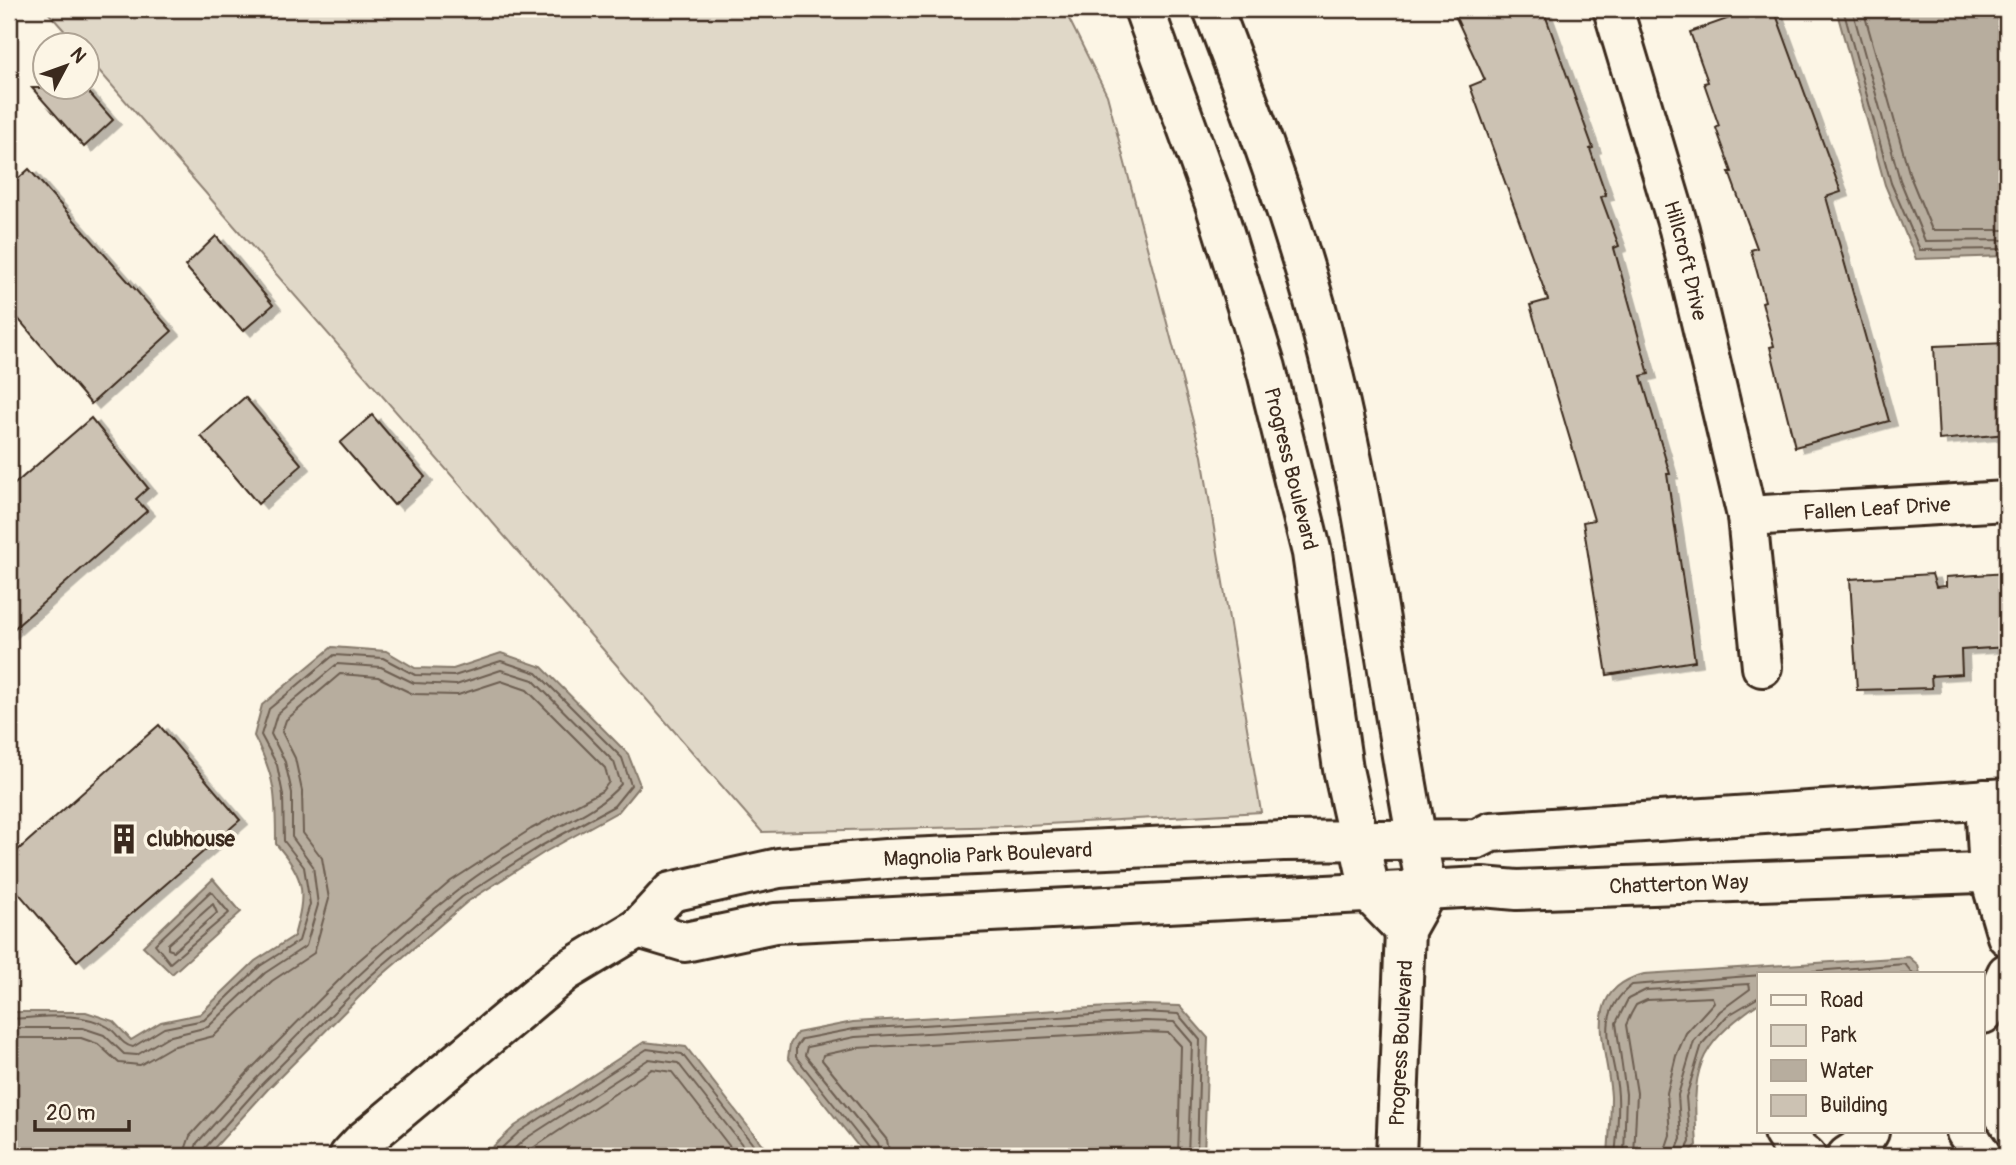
<svg xmlns="http://www.w3.org/2000/svg" width="2016" height="1165" font-family="Pangolin,sans-serif">
<style>
.green{fill:#e0d8c8;stroke:#8e8173;stroke-width:2}
.water{fill:#b7ad9e;stroke:#85796b;stroke-width:2}
.lines{fill:none;stroke-linecap:round;stroke-linejoin:round}
.shore{stroke:#6d5e51;stroke-width:2}
.building{fill:#ccc2b3;stroke:#3b2a1e;stroke-width:2;filter:url(#shadow)}
.street-casing{stroke:#3b2a1e;stroke-width:44}
.secondary-casing{stroke:#3b2a1e;stroke-width:44}
.street{stroke:#fcf5e5;stroke-width:38}
.secondary{stroke:#fcf5e5;stroke-width:38}
.labels{text-anchor:middle;stroke-width:7;stroke-linejoin:round;paint-order:stroke}
.street-label{font-size:21px;fill:#3b2a1e;stroke:#fcf5e5}
.poi-label{font-size:21px;font-weight:bold;fill:#3b2a1e;stroke:#fcf5e5;text-anchor:start}
</style>
<defs>
<filter id="shadow"><feDropShadow dx="8" dy="4.5" stdDeviation="0" flood-color="#0004"/></filter>
</defs>
<rect width="100%" height="100%" fill="#fcf5e5"/>
<filter id="ink" filterUnits="userSpaceOnUse"><feTurbulence type="fractalNoise" baseFrequency=".0143" numOctaves="2"/><feDisplacementMap in="SourceGraphic" scale="14" xChannelSelector="R" yChannelSelector="G"/><feConvolveMatrix kernelMatrix="1 2 1 2 8 2 1 2 1" color-interpolation-filters="sRGB"/></filter>
<g filter="url(#ink)">
<path class="green" d="M45,9H1064L1107,95L1202,456L1261,812L1011,826L762,832L88,58V46L77,45Z"/>
<g class="water">
<path d="M1836,9H2007V256L1916,259L1885,185Z"/>
<path d="M332,647L386,651L415,668L453,669L501,653L542,667L628,754L640,785L619,811L545,852L467,902L374,982L268,1089L207,1156H9V1012H86L113,1021L131,1040L161,1022L200,1014L255,961L294,936C306,893 306,878 276,844C276,797 276,778 254,736L262,705Z"/>
<path d="M213,879L241,912L172,974L143,946Z"/>
<path d="M1909,957L1918,965L1920,974H1759V1003C1694,1048 1692,1070 1697,1145L1686,1156H1608C1609,1137 1611,1116 1611,1097C1609,1051 1577,991 1644,974Z"/>
<path d="M1143,1005L1180,1006L1208,1038L1204,1156H866L788,1058L790,1044L797,1033L853,1022Z"/>
<path d="M644,1042L686,1047L771,1156H483L515,1126Z"/>
</g>
<g class="lines">
<g class="shore">
<path d="M1843,9L1891,183L1920,250L2007,249"/>
<path d="M1852,9L1900,180L1925,241L2007,240"/>
<path d="M1863,9L1910,176L1932,230H2007"/>
<path d="M211,891L229,913L170,963L155,944Z"/>
<path d="M213,904L217,913L174,951L168,949V944Z"/>
<path d="M9,1019C40,1018 79,1010 108,1027C118,1033 121,1045 133,1047L164,1028L204,1020L260,966L299,941L310,904L304,867L284,841L283,795L277,765L261,735L269,709L334,655L383,658L415,675L454,676L501,661L537,673L622,758L631,785L614,806L541,846L462,897L369,977L262,1084L204,1149L202,1156"/>
<path d="M9,1028H83L104,1035L124,1054L137,1055L167,1037L208,1027L265,973L306,946L318,905L313,866L292,837V793L285,762L271,734L277,714L337,664L381,667L414,683L456,685L501,670L533,680L614,762L621,784C601,808 569,821 542,836C513,852 482,870 457,891C362,965 277,1054 197,1143L193,1156"/>
<path d="M9,1038H81L98,1044L119,1063L140,1065L171,1047L214,1036L272,981L314,953L329,899L322,858L303,833L302,791L295,758L282,732L286,720L340,674L378,677L413,694L458,695L501,681L527,690L605,768L609,782L602,791L531,829L451,881L357,962L249,1071L190,1136L183,1156"/>
<path d="M493,1156L519,1132L647,1049L682,1054L762,1156"/>
<path d="M506,1156L525,1139L649,1059L678,1063L751,1156"/>
<path d="M521,1156L652,1069L672,1072L737,1156"/>
<path d="M871,1156L869,1149L796,1057V1047L802,1039L854,1029L1144,1012L1178,1014L1200,1040L1197,1156"/>
<path d="M880,1156L877,1144L805,1055L807,1047L855,1037L1144,1021L1174,1022L1192,1043L1188,1156"/>
<path d="M890,1156L887,1140L822,1060L823,1055L856,1048L1144,1032L1169,1033L1181,1046L1178,1156"/>
<path d="M1615,1156C1617,1137 1619,1116 1618,1096C1616,1053 1590,1017 1632,985L1905,964L1913,974"/>
<path d="M1624,1156L1626,1094L1616,1023L1628,999L1646,990L1749,984L1750,989L1720,1011L1694,1041L1678,1095L1681,1139L1674,1156"/>
<path d="M1634,1156L1637,1093L1626,1025L1631,1014L1636,1005L1647,1000L1712,997L1714,1002L1686,1033L1676,1056L1667,1093L1670,1135L1663,1156"/>
<path d="M1683,1156L1690,1142L1686,1097L1702,1044L1727,1016L1759,997"/>
</g>
</g>
<g class="building">
<path d="M1452,9H1543L1593,148L1590,149L1606,195L1601,197L1619,246L1614,248L1649,374L1641,376L1670,474H1667L1695,661L1607,675L1583,522L1594,520L1530,305L1548,300L1470,86L1485,80Z"/>
<path d="M1755,9H1774L1841,192L1826,197L1889,421L1795,447L1770,347L1774,346L1762,302L1765,301L1751,250L1757,248L1729,172H1732L1716,128L1719,126L1704,83L1708,82L1690,32Z"/>
<path d="M32,88H85L113,120L84,147Z"/>
<path d="M29,169L172,331L91,404L9,308V187Z"/>
<path d="M216,236L273,305L243,331L185,266Z"/>
<path d="M2007,343V434L1939,440L1934,346Z"/>
<path d="M245,397L302,465L258,504L201,436Z"/>
<path d="M372,415L425,477L394,505L340,443Z"/>
<path d="M91,418L148,488L136,499L147,511L9,633V489Z"/>
<path d="M2007,573V647L1961,650L1962,674L1931,676L1932,688L1857,690L1850,579L1932,574L1936,587L1946,586V577Z"/>
<path d="M159,725L240,820L77,961L9,882V858Z"/>
</g>
<g class="lines">
<g class="street-casing">
<g id="street">
<path id="s1" d="M1613,9L1679,229L1747,516L1762,667"/>
<path id="s2" d="M1747,516L2007,501"/>
<path d="M1985,799L1989,874L2007,936"/>
<path id="s3" d="M638,928L685,942L775,923L1482,887L1517,890L2007,872"/>
<path d="M1983,1014L1996,997L2007,973"/>
<path d="M1783,1132L1790,1143L1806,1156"/>
<path d="M1966,1132L1982,1156"/>
<path id="s4" d="M349,1156L362,1142L565,972L638,928L671,892L779,868L886,859L1283,841L1477,839L1491,832L2007,798"/>
<path d="M1847,1156L1858,1149L1869,1132"/>
</g>
</g>
<g class="secondary-casing">
<g id="secondary">
<path id="s5" d="M1144,9L1216,207L1266,368L1312,553L1343,769L1371,895L1405,930"/>
<path d="M1213,9C1256,121 1298,233 1327,350C1373,528 1389,711 1427,891L1405,930L1396,1156"/>
</g>
</g>
<use href="#street" class="street"/>
<use href="#secondary" class="secondary"/>
</g>
</g>
<defs>
<g id="building-bare" transform="scale(2.415)"><path d="M-4-6H4V6H1V3H-1V6H-4ZM-2.5-4.3h1.7v1.8h-1.7ZM.8-4.3h1.7v1.8H.8ZM-2.5-1h1.7V.8h-1.7ZM.8-1h1.7V.8H.8Z" fill="#3b2a1e" stroke="#fcf5e5" stroke-width="2.5" paint-order="stroke"/></g>
</defs>
<g fill-rule="evenodd">
<use href="#building-bare" x="124" y="839"/>
</g>
<g class="labels">
<g class="street-label">
<text dy="7" stroke="none"><textPath href="#s1" startOffset="262">Hillcroft Drive</textPath></text>
<text dy="7" stroke="none"><textPath href="#s5" startOffset="483">Progress Boulevard</textPath></text>
<text dy="7" stroke="none"><textPath href="#s2" startOffset="130">Fallen Leaf Drive</textPath></text>
<text dy="7" stroke="none"><textPath href="#s4" startOffset="738">Magnolia Park Boulevard</textPath></text>
<text dy="7" stroke="none"><textPath href="#s3" startOffset="1046">Chatterton Way</textPath></text>
<text transform="translate(1401 1043) rotate(-87)" y="7">Progress Boulevard</text>
</g>
<g class="poi-label">
<text x="147" y="846">clubhouse</text>
</g>
</g>
<rect width="2016" height="1165" fill="none" stroke="#fcf5e5" stroke-width="35"/>
<rect x="18" y="18" width="1981" height="1130" fill="none" stroke="#3b2a1e" stroke-width="2.5" filter="url(#ink)"/>
<rect x="1757" y="972" width="228" height="161" fill="#fcf5e5" stroke="#afa495" stroke-width="2"/>
<rect x="1771" y="995" width="35" height="10" fill="#fcf5e5" stroke="#afa495" stroke-width="2"/>
<text x="1820" y="1007" font-size="21" fill="#3b2a1e">Road</text>
<rect x="1771" y="1025" width="35" height="21" fill="#e0d8c8" stroke="#afa495" stroke-width="2"/>
<text x="1820" y="1042" font-size="21" fill="#3b2a1e">Park</text>
<rect x="1771" y="1060" width="35" height="21" fill="#b7ad9e" stroke="#afa495" stroke-width="2"/>
<text x="1820" y="1078" font-size="21" fill="#3b2a1e">Water</text>
<rect x="1771" y="1095" width="35" height="21" fill="#ccc2b3" stroke="#afa495" stroke-width="2"/>
<text x="1820" y="1112" font-size="21" fill="#3b2a1e">Building</text>
<g transform="translate(66 66) rotate(49)"><circle r="33" fill="#fcf5e5" stroke="#afa495" stroke-width="2"/>
<path d="M0-5L12 26L0 18L-12 26Z" fill="#3b2a1e"/>
<text y="-10" font-size="19" font-weight="bold" text-anchor="middle" fill="#3b2a1e">N</text>
</g>
<path d="M35 1120v10h94v-10" fill="none" stroke="#3b2a1e" stroke-width="3.5"/>
<text x="46" y="1120" font-size="21" fill="#3b2a1e" stroke="#fcf5e5" stroke-width="5" paint-order="stroke">20 m</text>
</svg>
